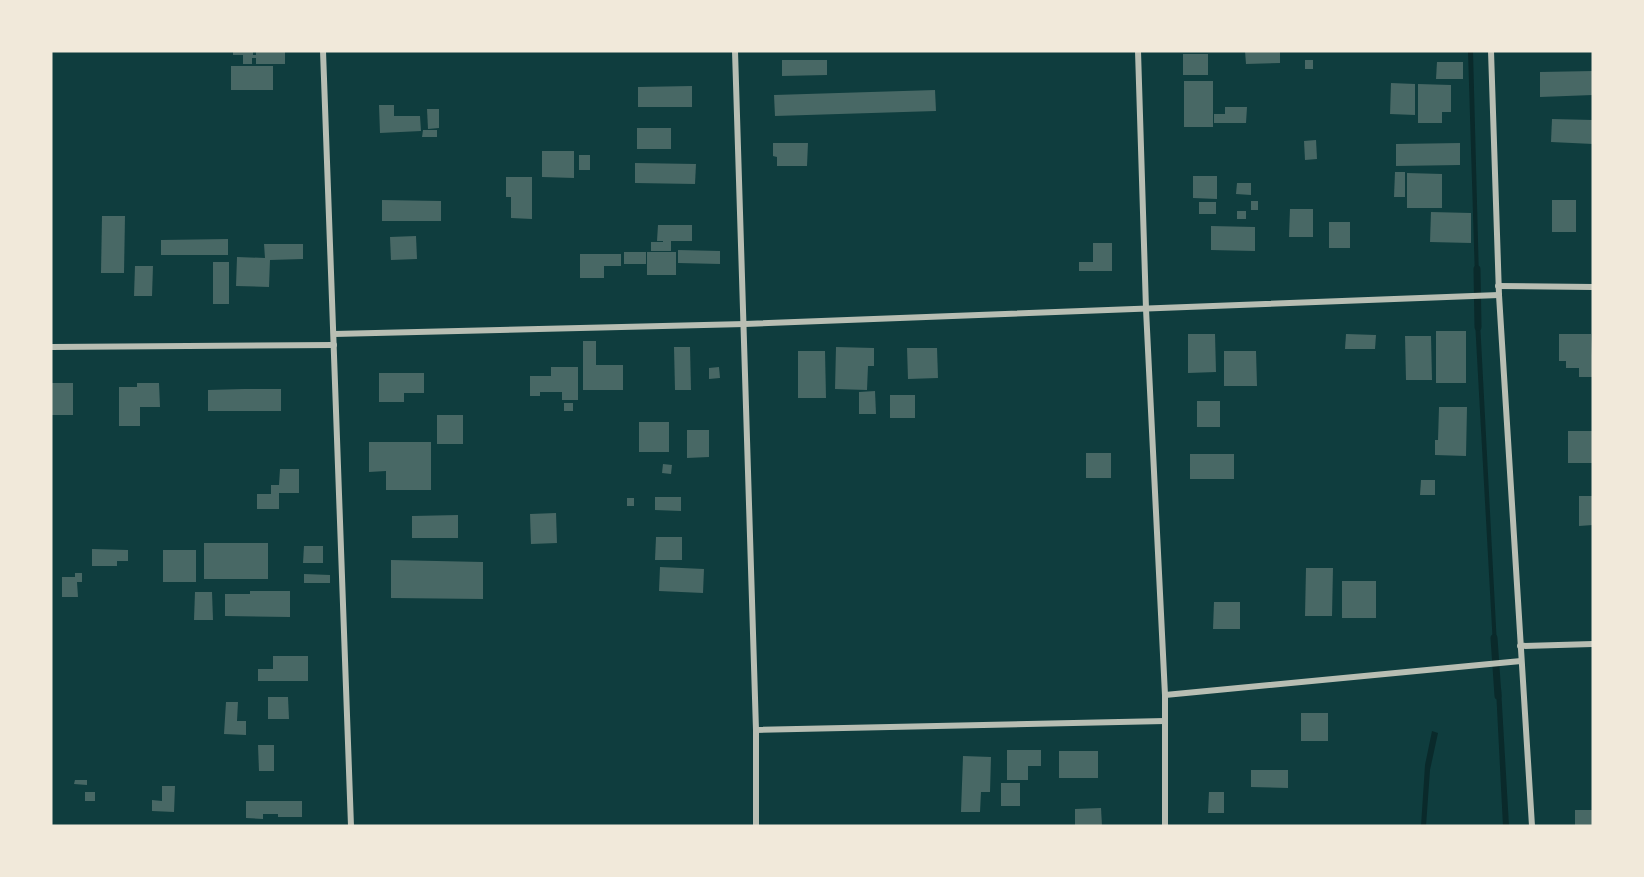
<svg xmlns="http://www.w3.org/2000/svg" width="1644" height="877" font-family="'PT Sans',sans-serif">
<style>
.water{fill:#0a2a2b}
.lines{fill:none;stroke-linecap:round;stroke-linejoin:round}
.stream{stroke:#0a2a2b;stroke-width:7}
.building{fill:#486865}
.minor{stroke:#b8beb3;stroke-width:6}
</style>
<rect width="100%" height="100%" fill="#0f3d3e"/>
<g class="water">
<path d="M1468,51H1473L1479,279H1475Z"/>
<path d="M1475,321H1480L1497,646H1493Z"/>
<path d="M1501,688L1509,826H1503L1496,689Z"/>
<path d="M1432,731L1438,733L1430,770L1426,826H1421L1425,765Z"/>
</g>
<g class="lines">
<g class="stream">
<path d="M1477,269L1478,327"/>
<path d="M1494,638L1498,696"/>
</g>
</g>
<g class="building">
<path d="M233,51H253V55H256V51H285V64H256V58H252V64H243V55H233Z"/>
<path d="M1245,51H1280V63L1246,64Z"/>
<rect x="1183" y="54" width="25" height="21"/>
<path d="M782,60H827V75L782,76Z"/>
<rect x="1305" y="60" width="8" height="9"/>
<path d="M1437,62H1463V79H1436Z"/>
<rect x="231" y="66" width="42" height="24"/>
<path d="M1593,71V95L1540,97V72Z"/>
<rect x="1184" y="81" width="29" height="46"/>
<path d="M1391,83L1415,84V115L1390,114Z"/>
<path d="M1418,84L1451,85V112H1442V123H1418Z"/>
<path d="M692,86V107H638V87Z"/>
<path d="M935,90L936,111L775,116L774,95Z"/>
<path d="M379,105H394V116H420L421,131L380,133Z"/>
<path d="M1225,107H1247L1246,123H1214V114H1225Z"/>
<path d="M427,109H439V128L428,129Z"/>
<path d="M1552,119L1593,120V144L1551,142Z"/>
<rect x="637" y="128" width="34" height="21"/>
<path d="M423,130H437V137H422Z"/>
<path d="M1316,140L1317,159L1305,160L1304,141Z"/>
<path d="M773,143H808L807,166H777V157L773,156Z"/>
<path d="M1460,143V165L1396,166V144Z"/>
<path d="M542,151H574V178L542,177Z"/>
<rect x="579" y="155" width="11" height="15"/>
<path d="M635,163L696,164L695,184L635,183Z"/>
<path d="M1395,172H1405V197H1394Z"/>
<path d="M1407,173L1442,174V208H1407Z"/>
<path d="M1193,176H1217V199L1193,198Z"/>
<path d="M506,177H532V219L511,218V197H506Z"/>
<path d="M1237,183H1251V195L1236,194Z"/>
<path d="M382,200L441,201V221H382Z"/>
<rect x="1552" y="200" width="24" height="32"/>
<rect x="1251" y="201" width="7" height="9"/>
<rect x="1199" y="202" width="17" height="12"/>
<path d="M1290,209H1313V237H1289Z"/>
<rect x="1237" y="211" width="9" height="8"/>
<path d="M1431,212L1471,213V243L1430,242Z"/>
<path d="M102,216H125L124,273H101Z"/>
<rect x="1329" y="222" width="21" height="26"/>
<path d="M658,225H692V241H671V251H651V242H663V241H657Z"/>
<path d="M1211,226L1255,227V251L1211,250Z"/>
<path d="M416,236L417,259L391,260L390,237Z"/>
<path d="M228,239V255H161V240Z"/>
<path d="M1093,243H1112V271H1079V262H1093Z"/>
<path d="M264,244H303V259L270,260L269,287L236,286L237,257L265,258Z"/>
<path d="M678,250L720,251V264L678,263Z"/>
<rect x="624" y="252" width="22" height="12"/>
<rect x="647" y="252" width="29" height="23"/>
<path d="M580,254H621V266H604V278H580Z"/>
<rect x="213" y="262" width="16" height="42"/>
<path d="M135,266H153L152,296H134Z"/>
<rect x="1436" y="331" width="30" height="52"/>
<path d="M1188,334H1215L1216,372L1188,373Z"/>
<path d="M1346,334L1376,335L1375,349H1345Z"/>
<path d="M1559,334H1591L1593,377H1579V368H1566V361H1559Z"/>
<path d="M1405,336H1431L1432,380H1406Z"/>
<path d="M583,341H596V365H623V390H583Z"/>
<path d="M674,347H690L691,390H675Z"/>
<path d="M836,347L874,348V366H868L867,390L835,389Z"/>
<path d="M907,348H937L938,378L908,379Z"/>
<path d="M798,351H825L826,398H798Z"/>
<path d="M1224,351H1256L1257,386H1224Z"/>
<path d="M551,367H578V400H562V392H540V396H530V376H551Z"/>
<path d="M719,367L720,378L709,379V368Z"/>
<path d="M379,373H424V393H404V402H379Z"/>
<rect x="51" y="383" width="22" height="32"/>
<path d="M137,383H159L160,407H140V426H119V387H137Z"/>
<path d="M244,389H281V411H208V390Z"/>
<path d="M875,391L876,414H859V392Z"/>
<rect x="890" y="395" width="25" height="23"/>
<rect x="1197" y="401" width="23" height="26"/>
<rect x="564" y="403" width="9" height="8"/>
<path d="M1439,407H1467L1466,456L1435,455V440H1438Z"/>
<rect x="437" y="415" width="26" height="29"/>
<rect x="639" y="422" width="30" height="30"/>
<path d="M687,430H709V457L687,458Z"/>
<rect x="1568" y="431" width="25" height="32"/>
<path d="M369,442H431V490H386V471L369,472Z"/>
<rect x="1086" y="453" width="25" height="25"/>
<rect x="1190" y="454" width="44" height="25"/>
<path d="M663,464L672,465L671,474L662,473Z"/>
<path d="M280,469H299V493H279V509H257V494H271V485H279Z"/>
<path d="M1421,480H1435V495H1420Z"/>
<path d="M1579,496H1593V525L1579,526Z"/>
<path d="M655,497H681V511L655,510Z"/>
<rect x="627" y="498" width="7" height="8"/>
<path d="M556,513L557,543L531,544L530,514Z"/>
<path d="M458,515V538H412V516Z"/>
<path d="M656,537H682V560H655Z"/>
<rect x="204" y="543" width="64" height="36"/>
<path d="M304,546H323V563H303Z"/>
<path d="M92,549L128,550V561H117V566H92Z"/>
<rect x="163" y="550" width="33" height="32"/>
<path d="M391,560L483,562V599L391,598Z"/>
<path d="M660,567L704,569L703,593L659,591Z"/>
<path d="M1306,568H1333L1332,616H1305Z"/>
<path d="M75,573H82V582H77L78,597H62V577H75Z"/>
<path d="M304,574L330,575V583H304Z"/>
<rect x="1342" y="581" width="34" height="37"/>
<path d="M250,591H290V617L225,616V594H250Z"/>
<path d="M195,592H212L213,620H194Z"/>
<path d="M1214,602H1240V629H1213Z"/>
<path d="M273,656H308V681H258V669H273Z"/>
<path d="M268,697H288L289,719H268Z"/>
<path d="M226,702H238L237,721H246V735L224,734Z"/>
<rect x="1301" y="713" width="27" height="28"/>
<path d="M258,745H274V771H259Z"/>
<path d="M1007,750H1041V766H1028V780H1007Z"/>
<rect x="1059" y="751" width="39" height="27"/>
<path d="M963,756L991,757L990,792H981L980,812H961Z"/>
<path d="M1251,770H1288V788L1251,787Z"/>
<path d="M75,780H87V785L74,784Z"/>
<rect x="1001" y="783" width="19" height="23"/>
<path d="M162,786H175L174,812L152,811V800L162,801Z"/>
<rect x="85" y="792" width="10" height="9"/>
<path d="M1209,792H1224V813H1208Z"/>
<path d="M246,801H302V817H278V814H263V819L246,818Z"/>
<path d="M1101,808L1102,826H1075V809Z"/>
<rect x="1575" y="810" width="18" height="16"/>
</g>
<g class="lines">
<g class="minor">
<path d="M323,51L351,826"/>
<path d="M735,51L756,730V826"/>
<path d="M1138,51L1146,309L1165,695V826"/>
<path d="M1491,51L1499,295L1532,826"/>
<path d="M1498,286L1593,287"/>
<path d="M334,334L745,324L1499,295"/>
<path d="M51,347L334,345"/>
<path d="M1520,646L1593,644"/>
<path d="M1165,695L1521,661"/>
<path d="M756,730L1165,721"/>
</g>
</g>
<rect width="1644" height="877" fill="none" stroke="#f1e9da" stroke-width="105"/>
</svg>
